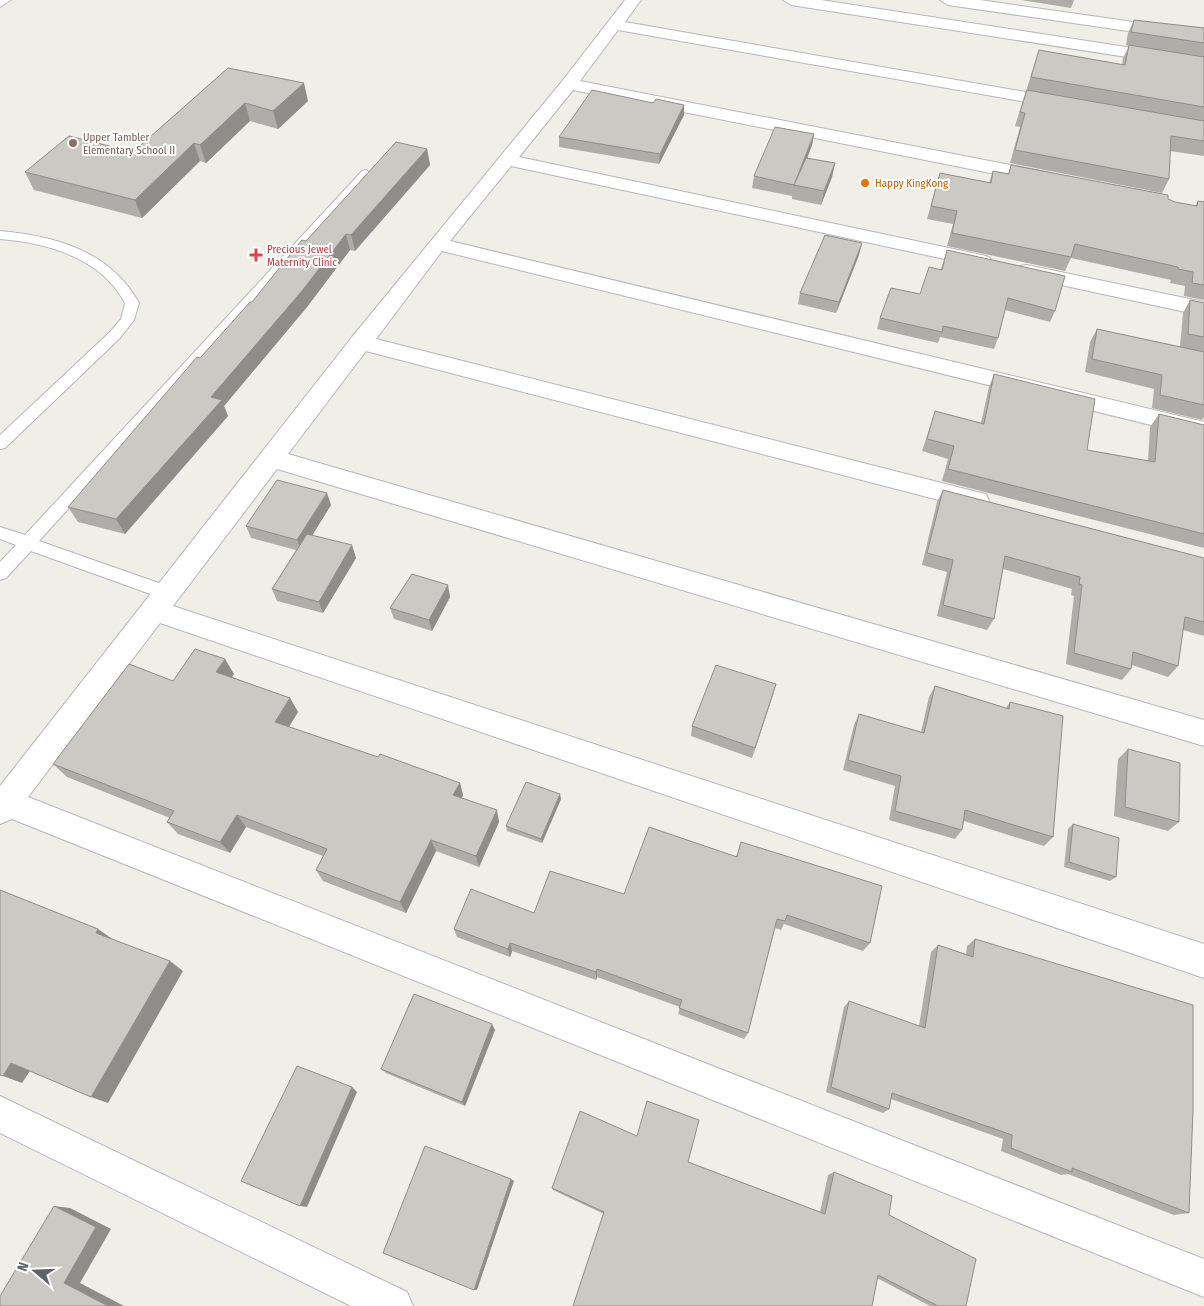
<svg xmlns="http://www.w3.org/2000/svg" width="1204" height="1306" font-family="'Fira Sans Condensed',sans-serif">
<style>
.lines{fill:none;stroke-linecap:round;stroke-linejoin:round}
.service-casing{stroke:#b4b7bb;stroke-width:2}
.minor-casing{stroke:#b4b7bb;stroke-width:2}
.service{fill:#fff;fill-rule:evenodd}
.minor{fill:#fff;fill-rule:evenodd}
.wall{fill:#afada9}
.shaded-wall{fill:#8e8d89}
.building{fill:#cbc9c4;stroke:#8e8d89}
.education-dot{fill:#8d6e63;stroke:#fff;stroke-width:2}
.food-dot{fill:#e8710a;stroke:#fff;stroke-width:2}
.health-dot{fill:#e0444e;stroke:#fff;stroke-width:2}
.labels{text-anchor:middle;stroke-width:4;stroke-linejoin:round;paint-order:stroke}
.far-education-label{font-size:11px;fill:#785e54;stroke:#fff;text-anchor:start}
.far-food-label{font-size:11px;fill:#c56008;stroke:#fff;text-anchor:start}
.far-health-label{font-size:11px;fill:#be3a42;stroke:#fff;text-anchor:start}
</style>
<rect width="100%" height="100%" fill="#efeee7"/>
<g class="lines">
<g class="service-casing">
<g id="service">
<path d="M366,170L372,174L370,177L39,541L173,588L175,593L173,598L167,600L31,551L6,578L0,580V562L16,545L0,539V527L25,535L362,171Z"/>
<path d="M0,231C56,236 110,251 139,303L134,320L120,338L5,448L0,449V435L110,332L121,319L125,303C101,258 48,243 0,239Z"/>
</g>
</g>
<g class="minor-casing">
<g id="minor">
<path d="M0,0H11L0,7Z"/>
<path d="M625,0H641L625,22L1060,98L1066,99L1069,103L1066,107L1060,108L618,30L580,81L1046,172L1053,174L1055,178L1053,182L1046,184L573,90L519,157L982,255L989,257L992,261L989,265L982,267L511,166L450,241L1204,422V438L442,251L376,339L977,492L986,494L989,501L986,508L977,510L366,351L288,454L1204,720V746L277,469L173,606L1204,944V978L160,623L28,797L1204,1259V1297L12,819L0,824V786L352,337L563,80Z"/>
<path d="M783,0H821L1204,59V69L791,5Z"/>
<path d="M940,0H980L1204,32V42L948,5Z"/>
<path d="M1027,265L1204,302V316L1020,276L1017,271L1020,266Z"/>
<path d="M0,1096L407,1292L413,1306H351L0,1133Z"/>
</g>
</g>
<use href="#service" class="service"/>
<use href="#minor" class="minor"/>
</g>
<g class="wall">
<path d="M1021,0H1074L1071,8Z"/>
<path d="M1134,20L1204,28V156L1170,151L1169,179L1162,193L1010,163L1020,127L1015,126L1039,50L1122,65L1123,58L1129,46L1126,45L1128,33Z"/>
<path d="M228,68L308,101L278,129L250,121L206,163L200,161L142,218L34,190L25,172L133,152Z"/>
<path d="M653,103L684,105V115L659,164L559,147V137Z"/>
<path d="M814,134L812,145L807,158L835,163L832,177L821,205L792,199V196L752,188L754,176Z"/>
<path d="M427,149L430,165L355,251L350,250L307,307L224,406L228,416L125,534L78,522L68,507L200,358L252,302L306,241Z"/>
<path d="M1011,165L1168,199L1175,202L1195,206L1198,201L1204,202V300L1184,296L1185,286L1170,283L1171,280L1071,258L1065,271L947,246L953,224L927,219L940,173L989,183L993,171L1008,174Z"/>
<path d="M947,250L1055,311L1050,322L1005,310L998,338L994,349L940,337L938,343L877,329L880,318L920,294L941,269Z"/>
<path d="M859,255L836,313L798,304L800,293Z"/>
<path d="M1190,300L1204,303V352L1180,347L1183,313Z"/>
<path d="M1097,329L1204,352V417L1202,420L1152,408L1154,389L1085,372L1090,342Z"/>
<path d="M994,374L1087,450L1148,461L1150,427L1159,414L1204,425V548L942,481L948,459L922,451L935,411L981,423L989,387Z"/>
<path d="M943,490L1204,558V636L1183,630L1178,666L1168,677L1132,665L1131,669L1122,680L1066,664L1074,596L1071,595L1072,589L1003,569L994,619L987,630L937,616L947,572L922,565L937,502Z"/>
<path d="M331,505L312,535L356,558L323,613L277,601L272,589L296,550L251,538L246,526Z"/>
<path d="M450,597L432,631L394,619L390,608Z"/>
<path d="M234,674L232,677L290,698L298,712L289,727L378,757L460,783L463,795L462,798L499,822L479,867L436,851L406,913L323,881L316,870L323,856L246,827L230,853L178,834L167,822L170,818L67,777L53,764L173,681Z"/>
<path d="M776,684L752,758L691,736L692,726Z"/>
<path d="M935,686L1006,708L1010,702L1053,837L1044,846L964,821L962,830L955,839L889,820L895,786L843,770L854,725L859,714L921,732L929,697Z"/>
<path d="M1128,749L1179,822L1168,831L1114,816L1118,759Z"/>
<path d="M561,799L542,843L507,831L506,826Z"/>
<path d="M1073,824L1116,877L1110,881L1064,867L1068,829Z"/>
<path d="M741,842L870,943L863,951L784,924L781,930L775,928L748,1033L744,1039L678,1014L680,1007L597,977L596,980L512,951L510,957L457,937L454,929L624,894L736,857Z"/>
<path d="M975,939L1189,1213L1174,1215L1068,1174L1061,1175L1001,1151L1003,1139L891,1099L889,1109L883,1113L826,1092L844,1007L849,1001L919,1026L931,952L938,945L966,954L967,946Z"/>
<path d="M495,1030L465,1106L386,1073L381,1069Z"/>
<path d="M688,1162L820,1212L828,1175L834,1172L889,1215L966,1306H930L877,1278L604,1214L553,1190L552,1188Z"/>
</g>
<g class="shaded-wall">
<path d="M304,83L308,101L278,129L273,111Z"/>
<path d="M245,103L250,121L206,163L200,145Z"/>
<path d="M684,105V115L659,164L660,154Z"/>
<path d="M814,134L812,145L797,186L794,185Z"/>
<path d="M194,143L200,161L142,218L135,200Z"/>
<path d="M427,149L430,165L355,251L351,235Z"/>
<path d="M835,163L832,177L821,205L824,191Z"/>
<path d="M346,234L350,250L307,307L224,406L228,416L125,534L116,519L211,397Z"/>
<path d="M862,243L859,255L836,313L839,302Z"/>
<path d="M327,493L331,505L302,552L297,540Z"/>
<path d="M352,545L356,558L323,613L319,602Z"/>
<path d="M448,585L450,597L432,631L429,620Z"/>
<path d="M225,659L234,674L225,686L216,672Z"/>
<path d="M776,684L773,695L752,758L755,748Z"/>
<path d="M290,698L298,712L283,736L275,722Z"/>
<path d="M460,783L463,795L457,808L453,795Z"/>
<path d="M560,794L561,799L542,843L541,839Z"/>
<path d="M497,810L499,822L479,867L476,856Z"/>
<path d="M237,815L246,827L230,853L220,842Z"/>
<path d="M431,840L436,851L406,913L400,902Z"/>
<path d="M98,929L114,940L96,933Z"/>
<path d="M510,943L512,951L510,957L508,949Z"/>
<path d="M170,961L183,971L108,1103L91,1097Z"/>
<path d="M597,969V977L596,980V972Z"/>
<path d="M492,1024L495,1030L465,1106L462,1102Z"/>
<path d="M11,1063L30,1071L22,1083L3,1076Z"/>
<path d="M352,1087L357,1092L307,1207L300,1206Z"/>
<path d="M511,1179L514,1181L477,1290H474Z"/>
<path d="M54,1206L70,1208L111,1229L80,1283L124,1306H108L64,1283Z"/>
</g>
<g class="building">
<path d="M1134,20L1204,28V43L1131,32Z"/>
<path d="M1129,45L1204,57V107L1031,77L1039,50L1125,65Z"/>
<path d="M228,68L304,83L273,111L245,103L200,145L194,143L135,200L25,172L69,136L133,152Z"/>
<path d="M592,90L653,103L656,99L684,105L660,154L559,137Z"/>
<path d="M1027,90L1204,121V141L1171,136L1169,179L1015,150L1025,113L1020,112Z"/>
<path d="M775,127L814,134L794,185L754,176Z"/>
<path d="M396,142L427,149L351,235L346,234L302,291L211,397L222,400L116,519L68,507L197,357L200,358L250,302H252L302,240L306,241Z"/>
<path d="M806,158L835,163L824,191L794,185Z"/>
<path d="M1011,165L1168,195V199L1175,202L1197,206L1198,201L1204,202V285L1192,283L1193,272L1178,269V267L1075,244L1071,257L952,233L957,211L931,206L940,173L991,183L993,171L1009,174Z"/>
<path d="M825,235L862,243L839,302L800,293Z"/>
<path d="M947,250L1065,276L1055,311L1008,298L998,338L943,326L942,332L880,318L891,288L920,294L929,267L942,270Z"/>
<path d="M1190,300L1204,303V337L1188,334Z"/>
<path d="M1097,329L1204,352V405L1160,395L1162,375L1092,359Z"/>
<path d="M994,374L1095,399L1087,450L1155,462L1159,414L1204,425V534L948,469L954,446L927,439L935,411L984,424Z"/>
<path d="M277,480L327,493L297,540L246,526Z"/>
<path d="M943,490L1204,558V622L1185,617L1178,666L1133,652L1131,669L1074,653L1082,585L1079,584L1080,577L1005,556L994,619L943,605L953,560L927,553Z"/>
<path d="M307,534L352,545L319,602L272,589Z"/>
<path d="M412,574L448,585L429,620L390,608Z"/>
<path d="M195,649L225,659L216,672L290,698L275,722L378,757L380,754L460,783L453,795L497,810L476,856L431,840L400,902L316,870L327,849L237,815L220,842L167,822L174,811L53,764L129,664L173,681Z"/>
<path d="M716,665L776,684L755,748L692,726Z"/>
<path d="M935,686L1009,709L1010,702L1063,716L1053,837L965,810L962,830L895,811L901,776L848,760L859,714L924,733Z"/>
<path d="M1128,749L1180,763L1179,822L1125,807Z"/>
<path d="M526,782L560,794L541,839L506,826Z"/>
<path d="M1073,824L1119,838L1116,877L1069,862Z"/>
<path d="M649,827L737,857L741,842L882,886L870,943L787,915L785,921L777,919L748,1033L679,1008L682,1000L597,969L596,972L510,943L508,949L454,929L471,889L534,913L550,871L624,894Z"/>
<path d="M0,890L98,929L96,933L170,961L91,1097L11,1063L3,1076L0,1075Z"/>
<path d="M975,939L1193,1005V1110L1189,1213L1072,1168V1172L1011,1148L1012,1135L892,1093L889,1109L831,1087L849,1001L925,1028L938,945L973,957Z"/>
<path d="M414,994L492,1024L462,1102L381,1069Z"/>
<path d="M297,1066L352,1087L300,1206L241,1181Z"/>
<path d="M647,1101L699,1120L688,1162L825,1214L834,1172L892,1196L889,1215L976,1259L966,1306H938L878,1275L872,1306H573L604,1212L552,1188L580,1111L637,1136Z"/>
<path d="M425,1146L511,1179L474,1290L383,1253Z"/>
<path d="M54,1206L96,1227L64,1283L108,1306H0V1296Z"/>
</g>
<circle class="education-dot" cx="73" cy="143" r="5"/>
<circle class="food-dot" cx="865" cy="183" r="5"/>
<path class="health-dot" d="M253.5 247.5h5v5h5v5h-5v5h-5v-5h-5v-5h5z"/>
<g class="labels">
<g class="far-education-label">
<text x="83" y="141">Upper Tambler<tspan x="83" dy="13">Elementary School II</tspan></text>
</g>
<g class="far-food-label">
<text x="875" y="187">Happy KingKong</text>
</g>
<g class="far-health-label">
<text x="267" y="253">Precious Jewel<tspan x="267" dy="13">Maternity Clinic</tspan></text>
</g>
</g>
<g transform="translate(35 1271) rotate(289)" stroke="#ffffff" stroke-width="4" paint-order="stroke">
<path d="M0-4L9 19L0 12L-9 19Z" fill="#5f6266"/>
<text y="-8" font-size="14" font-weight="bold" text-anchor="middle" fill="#5f6266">N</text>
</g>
</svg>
